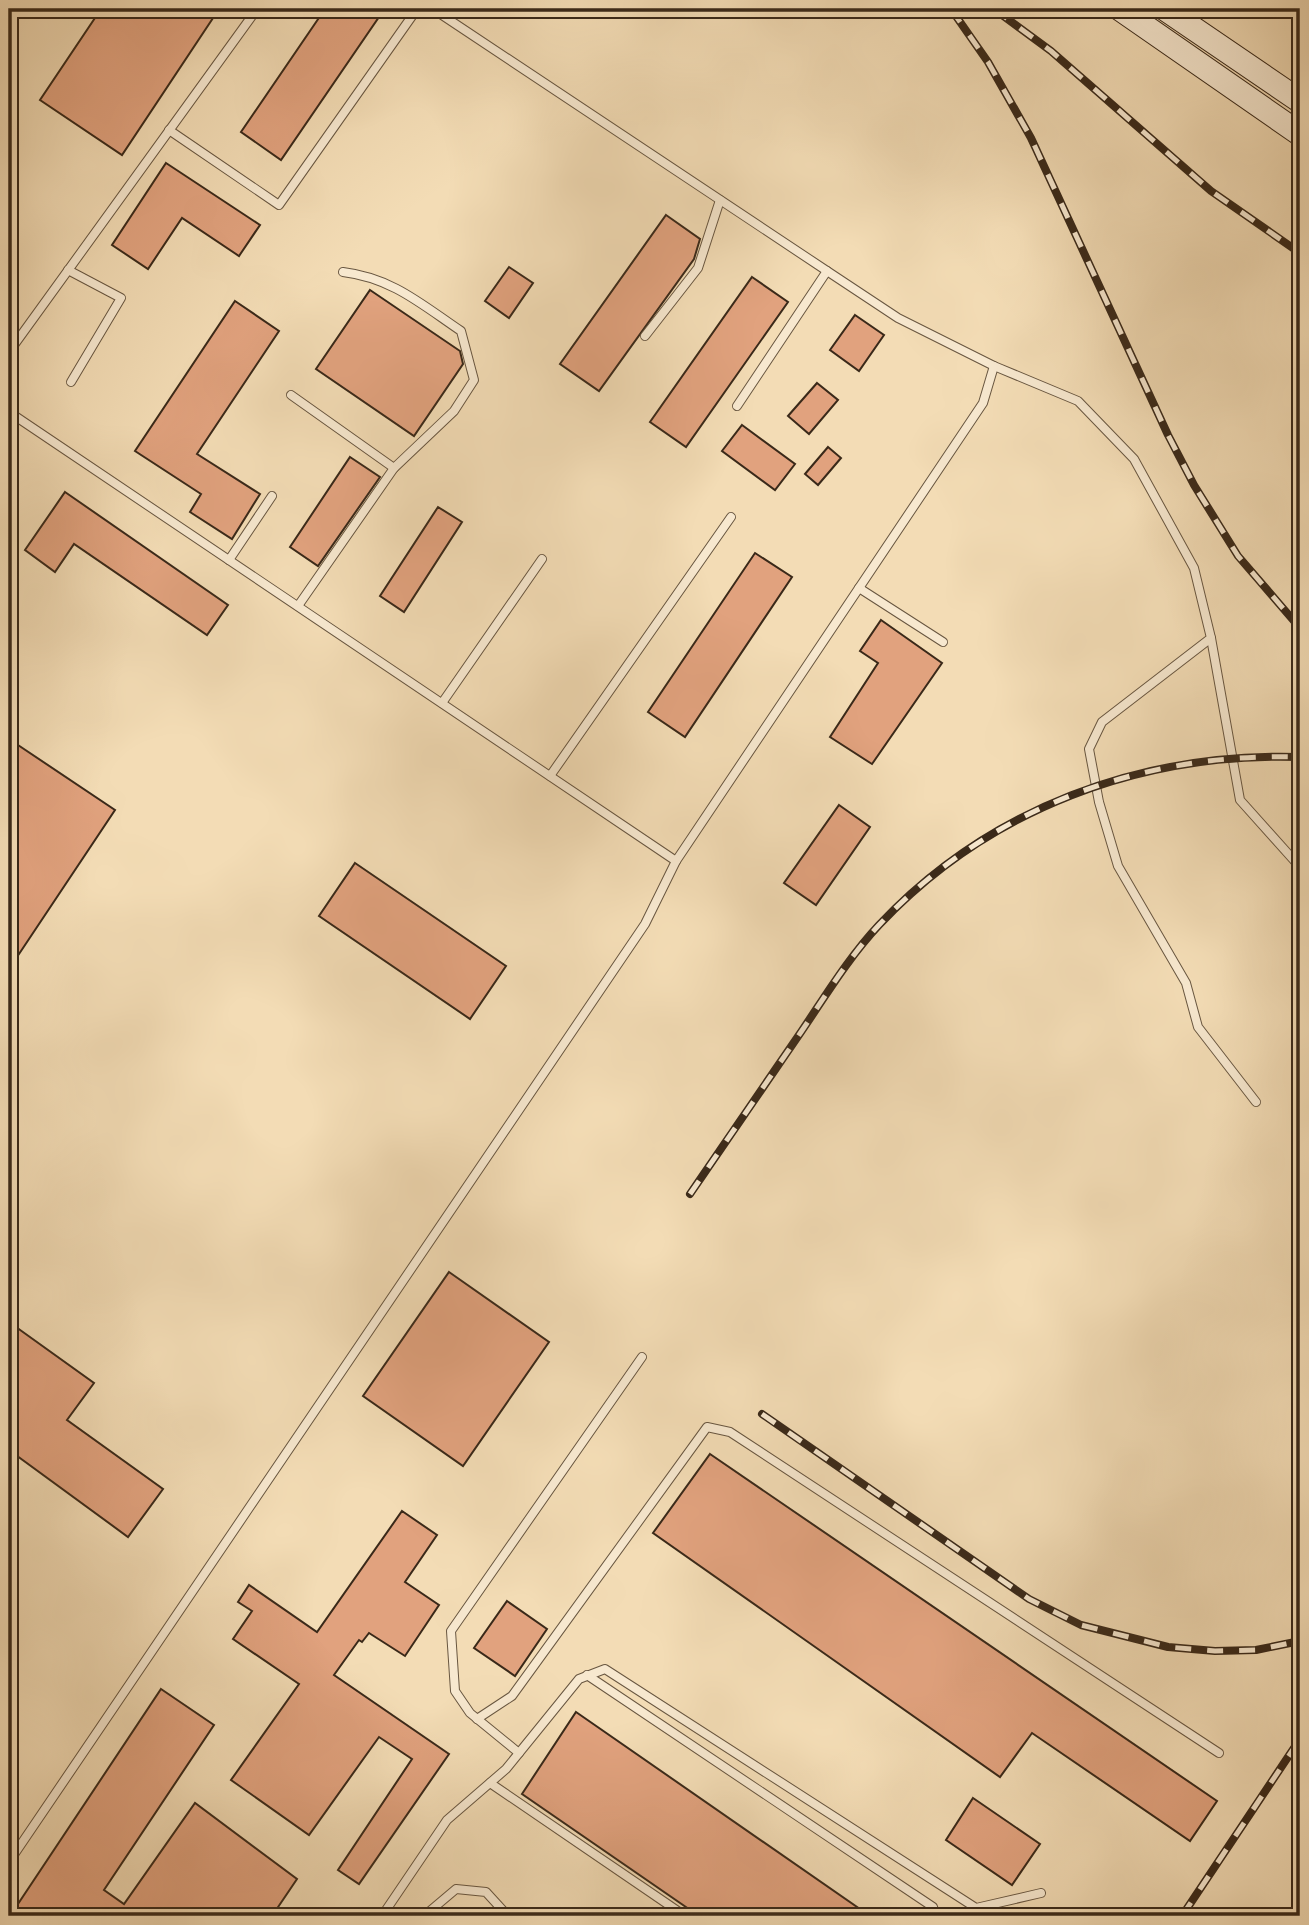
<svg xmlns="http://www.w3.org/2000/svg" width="1309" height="1925" font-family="'Old Standard TT',serif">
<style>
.building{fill:#e1a27e;stroke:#3a2919;stroke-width:2}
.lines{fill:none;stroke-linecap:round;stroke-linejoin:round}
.service-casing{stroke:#685640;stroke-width:10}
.secondary-casing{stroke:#3a2919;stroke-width:25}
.service{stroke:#f7e8cf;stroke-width:8}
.secondary{stroke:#f7e8cf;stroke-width:23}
.rail-casing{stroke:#3a2919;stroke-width:8}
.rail{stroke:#f7e8cf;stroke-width:5;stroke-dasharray:16;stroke-linecap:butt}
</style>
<rect width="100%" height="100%" fill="#f3dcb5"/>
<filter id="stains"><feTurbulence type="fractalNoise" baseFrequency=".00286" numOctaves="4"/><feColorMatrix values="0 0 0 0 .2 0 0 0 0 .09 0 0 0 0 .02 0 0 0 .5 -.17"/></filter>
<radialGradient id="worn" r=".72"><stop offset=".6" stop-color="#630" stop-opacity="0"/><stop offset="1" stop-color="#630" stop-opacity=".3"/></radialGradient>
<g class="building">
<path d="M101,9H219L122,155L40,100Z"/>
<path d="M325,9H373L381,14L281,160L241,132Z"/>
<path d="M166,163L260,225L239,256L182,218L148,269L112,245Z"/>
<path d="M666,215L700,239L694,259L599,391L560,364Z"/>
<path d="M509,267L533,283L509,318L485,301Z"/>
<path d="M752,277L788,302L686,447L650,422Z"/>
<path d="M370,290L460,351L463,364L414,436L316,369Z"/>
<path d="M235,301L279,331L197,454L260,494L232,539L190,512L201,494L135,451Z"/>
<path d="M855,315L884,335L859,371L830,350Z"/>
<path d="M817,383L838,400L809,434L788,416Z"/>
<path d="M742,425L795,464L775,490L722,451Z"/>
<path d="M828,447L841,458L818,485L805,474Z"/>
<path d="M350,457L380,477L318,566L290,547Z"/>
<path d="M65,492L228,605L207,635L74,544L55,572L25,550Z"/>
<path d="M438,507L462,522L404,612L380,596Z"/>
<path d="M755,553L792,577L685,737L648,712Z"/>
<path d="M881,620L942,663L872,764L830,737L878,663L860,651Z"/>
<path d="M9,739L115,810L9,969Z"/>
<path d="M839,805L870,827L816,905L784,883Z"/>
<path d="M355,863L506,966L470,1019L319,916Z"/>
<path d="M449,1272L549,1342L463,1466L363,1396Z"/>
<path d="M9,1322L94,1383L67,1420L163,1489L128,1537L9,1450Z"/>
<path d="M710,1454L1217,1801L1190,1841L1032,1733L1000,1777L653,1533Z"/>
<path d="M402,1511L437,1535L405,1582L439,1605L405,1656L369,1633L362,1642L359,1640L334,1675L449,1754L359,1884L338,1870L412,1759L379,1737L309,1835L231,1780L299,1684L233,1639L252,1611L238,1602L249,1585L317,1632Z"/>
<path d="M507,1601L547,1629L515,1676L474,1648Z"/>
<path d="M161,1689L214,1725L104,1890L124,1904L195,1803L297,1879L272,1916H10Z"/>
<path d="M576,1712L870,1916H699L522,1794Z"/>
<path d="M973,1798L1040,1844L1012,1885L946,1840Z"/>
</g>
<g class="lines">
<g class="service-casing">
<g id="service">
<path d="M433,9L827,271"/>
<path d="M169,130L279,205L417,9"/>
<path d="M68,270L121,298L71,382"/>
<path d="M343,272C392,278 421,304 461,331L474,380L454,411L394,468"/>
<path d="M645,336L698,268L720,200"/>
<path d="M9,352L257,9"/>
<path d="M994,366L1078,401L1134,459L1194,568L1211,638L1102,722L1089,749L1099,802L1118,866L1186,983L1198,1027L1256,1102"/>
<path d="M291,395L394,468L298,606"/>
<path d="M9,412L676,861L645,924L9,1862"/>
<path d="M229,560L272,496"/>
<path d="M859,588L943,642"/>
<path d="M1211,638L1240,800L1300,867"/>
<path d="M442,703L542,559"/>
<path d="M550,776L731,517"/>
<path d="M676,861L983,403L994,366L898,318L827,271L737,406"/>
<path d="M587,1675L933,1907L936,1916"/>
<path d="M477,1719L512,1696L707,1427L730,1432L1219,1753"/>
<path d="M519,1753L470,1713L455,1691L451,1631L642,1357"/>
<path d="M490,1783L685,1916"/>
<path d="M382,1916L447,1820L506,1769L579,1679L605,1669L976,1908L1041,1893"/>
<path d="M424,1916L456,1889L486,1892L508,1916"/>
</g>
</g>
<g class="secondary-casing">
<g id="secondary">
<path d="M1120,9L1300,134"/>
<path d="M1165,9L1300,101"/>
</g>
</g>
<use href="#service" class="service"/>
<use href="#secondary" class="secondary"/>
<g class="rail-casing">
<g id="rail">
<path d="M951,9L988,62L1031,138L1168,435L1194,485L1238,556L1300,628"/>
<path d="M994,9L1051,51L1211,191L1300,253"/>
<path d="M690,1194C727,1140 764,1086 801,1032C826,995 849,957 879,925C989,808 1142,752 1300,757"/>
<path d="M762,1414L1029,1599L1081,1625L1168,1647L1215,1651L1256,1650L1300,1641"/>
<path d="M1182,1916L1300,1739"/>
</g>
</g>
<use href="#rail" class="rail"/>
</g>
<rect width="1309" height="1925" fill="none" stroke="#f3dcb5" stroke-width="35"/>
<rect x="10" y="10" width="1288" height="1904" fill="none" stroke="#3a2919" stroke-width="3.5"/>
<rect x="18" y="18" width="1274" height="1890" fill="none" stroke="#3a2919" stroke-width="2"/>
<rect width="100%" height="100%" filter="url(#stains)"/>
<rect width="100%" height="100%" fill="url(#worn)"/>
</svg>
